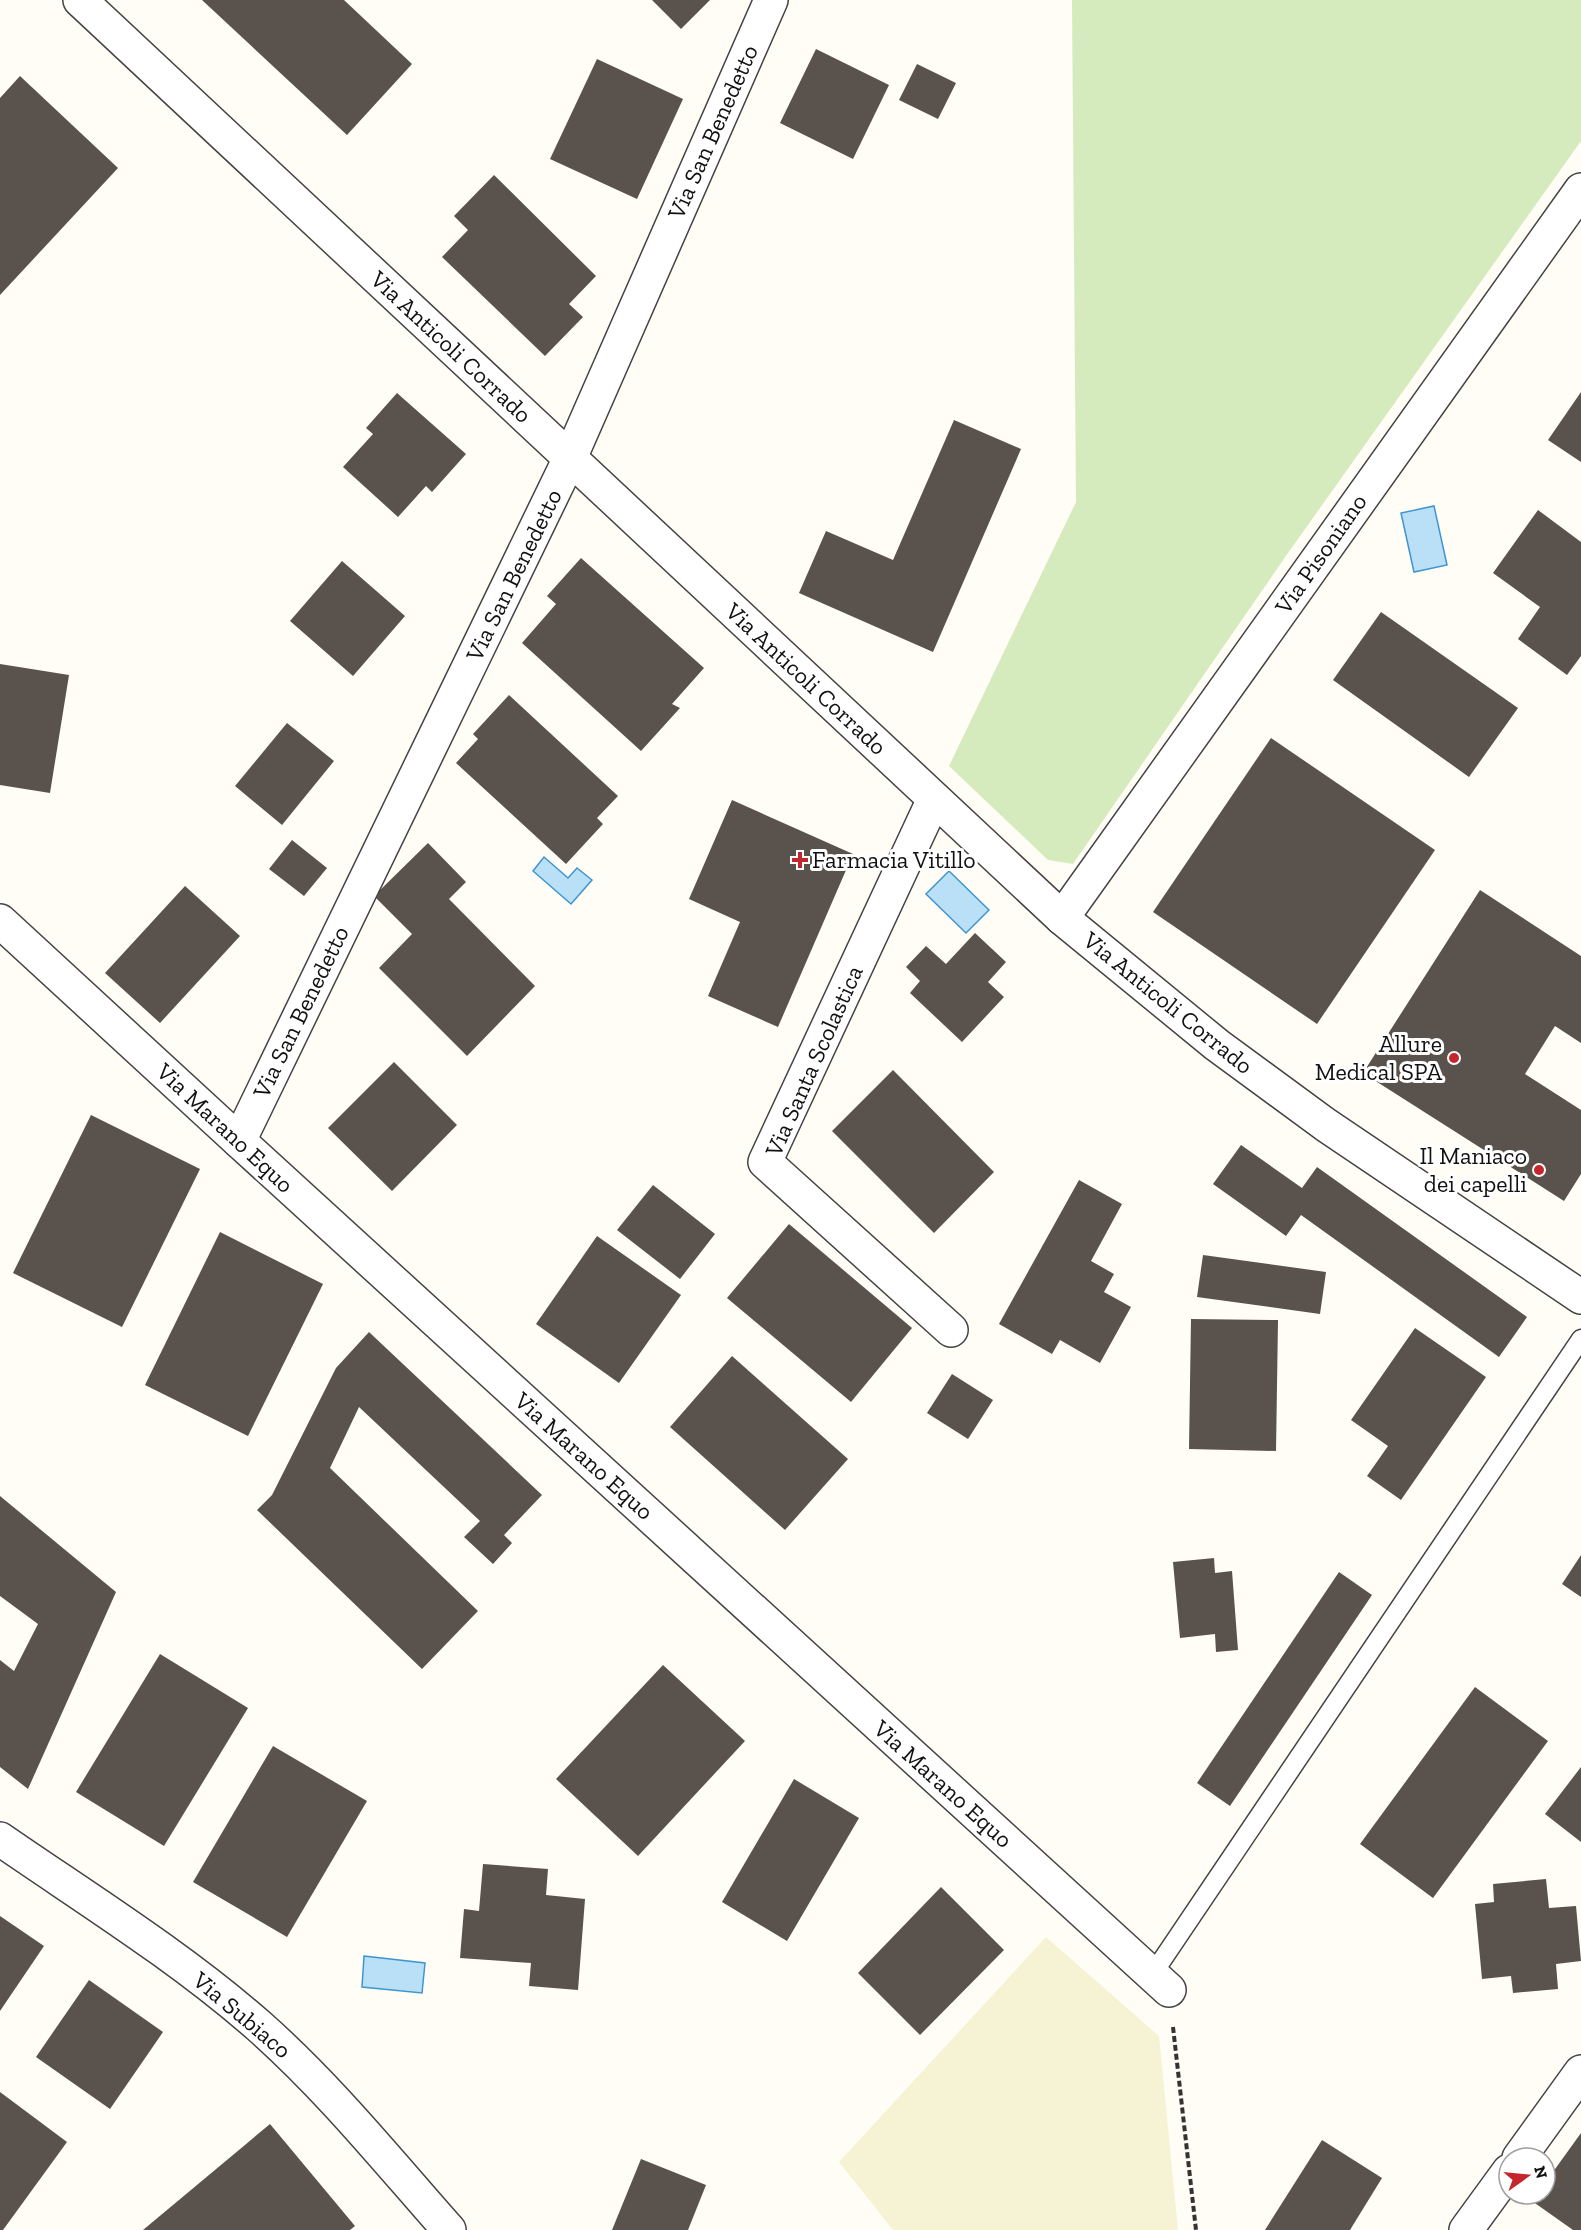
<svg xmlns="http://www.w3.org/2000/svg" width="1581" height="2230" font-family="'Zilla Slab',serif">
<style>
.farmland{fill:#f6f3d4}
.green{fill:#d5ebbd}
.water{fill:#b9e0f7;stroke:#3f96cf;stroke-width:1.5}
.building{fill:#5a524d}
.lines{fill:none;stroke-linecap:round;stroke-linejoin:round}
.lane-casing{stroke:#444;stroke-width:21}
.street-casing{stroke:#444;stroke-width:36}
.path{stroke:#333;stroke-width:4;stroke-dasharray:6 3;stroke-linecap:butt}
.lane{stroke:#fff;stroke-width:18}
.street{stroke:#fff;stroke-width:33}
.poi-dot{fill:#c4262e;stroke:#fff;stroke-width:2}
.labels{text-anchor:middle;stroke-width:6;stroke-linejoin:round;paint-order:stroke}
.street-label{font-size:24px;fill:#111;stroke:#fff}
.poi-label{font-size:24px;fill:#111;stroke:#fff;text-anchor:end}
</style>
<rect width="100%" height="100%" fill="#fffdf5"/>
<path class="farmland" d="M1046,1937L1159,2036L1178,2230H893L839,2162Z"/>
<path class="green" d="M1072,0H1581V141L1288,553L1073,864L1048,860L949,766L1076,502Z"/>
<g class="water">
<path d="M1434,506L1447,565L1414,572L1401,513Z"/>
<path d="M544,857L568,878L577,868L592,880L571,904L533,871Z"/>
<path d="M949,871L989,910L966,933L926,894Z"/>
<path d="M364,1956L425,1963L422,1993L362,1987Z"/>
</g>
<g class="building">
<path d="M202,0H344L412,64L347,135Z"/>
<path d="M652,0H710L681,29Z"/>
<path d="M816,49L889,85L853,159L780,123Z"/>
<path d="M597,59L683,99L637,199L550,159Z"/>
<path d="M917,64L956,83L938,119L899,100Z"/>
<path d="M20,76L118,168L0,295V98Z"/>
<path d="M494,175L596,276L569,304L583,317L545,356L442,257L468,230L454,216Z"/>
<path d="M1581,392V462L1548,440Z"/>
<path d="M397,393L466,454L432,492L426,486L398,517L343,467L373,434L366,428Z"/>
<path d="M954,420L1021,449L933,652L799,593L826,531L893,560Z"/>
<path d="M1538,510L1581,542V656L1567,675L1518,639L1540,607L1493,573Z"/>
<path d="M581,558L704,668L672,704L680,708L641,751L522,643L556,604L547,596Z"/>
<path d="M342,561L405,616L353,676L290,621Z"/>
<path d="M1381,612L1518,708L1469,777L1333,680Z"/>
<path d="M0,664L69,675L50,793L0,785Z"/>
<path d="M509,695L618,796L597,818L603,824L566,864L456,763L478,739L473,734Z"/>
<path d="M287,723L334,761L282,825L235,786Z"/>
<path d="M1271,738L1435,850L1317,1024L1153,912Z"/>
<path d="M732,800L853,854L778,1027L708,996L740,922L689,899Z"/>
<path d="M292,840L327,868L304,896L269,869Z"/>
<path d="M428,843L466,882L449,899L535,986L467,1056L379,968L412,934L374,896Z"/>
<path d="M185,886L240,936L160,1023L105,973Z"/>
<path d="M1480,890L1581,956V1043L1555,1026L1525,1074L1581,1110V1174L1564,1201L1363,1073Z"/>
<path d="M975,933L1006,962L988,982L1004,997L962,1042L910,993L920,981L906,967L926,946L946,964Z"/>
<path d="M394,1062L457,1125L392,1191L328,1128Z"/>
<path d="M893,1070L994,1172L934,1233L832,1131Z"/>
<path d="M91,1115L200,1169L122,1327L13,1273Z"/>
<path d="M1241,1145L1302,1188L1317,1167L1527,1317L1499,1357L1301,1215L1286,1236L1213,1184Z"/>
<path d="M1079,1180L1122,1204L1091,1261L1114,1274L1104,1292L1131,1307L1100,1363L1060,1340L1052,1354L999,1324Z"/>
<path d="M653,1185L715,1234L680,1279L617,1230Z"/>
<path d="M789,1224L912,1328L851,1402L727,1298Z"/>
<path d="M220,1232L323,1284L248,1436L145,1385Z"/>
<path d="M597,1236L681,1295L619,1383L536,1324Z"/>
<path d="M1203,1255L1326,1272L1320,1314L1197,1297Z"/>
<path d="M1191,1319L1278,1320L1276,1451L1189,1449Z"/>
<path d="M1415,1328L1486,1377L1401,1500L1367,1476L1388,1446L1351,1420Z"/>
<path d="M369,1332L542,1495L504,1535L512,1543L493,1564L464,1537L480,1521L359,1407L330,1468L478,1611L422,1669L257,1510L272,1495L336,1368Z"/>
<path d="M732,1356L848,1459L785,1530L670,1427Z"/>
<path d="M952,1374L993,1400L968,1439L927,1413Z"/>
<path d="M0,1496L116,1592L28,1789L0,1767V1660L14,1671L38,1624L0,1596Z"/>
<path d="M1581,1555V1597L1562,1584Z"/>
<path d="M1214,1558L1215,1573L1232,1571L1238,1650L1216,1652L1215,1634L1180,1638L1173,1562Z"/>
<path d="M1339,1572L1372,1595L1230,1806L1197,1783Z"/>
<path d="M160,1654L248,1708L164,1846L76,1792Z"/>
<path d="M663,1665L745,1741L638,1856L556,1779Z"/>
<path d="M1475,1687L1548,1741L1433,1898L1360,1844Z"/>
<path d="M273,1746L367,1801L287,1937L193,1882Z"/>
<path d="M1581,1767V1842L1545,1814Z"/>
<path d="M794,1779L859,1818L787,1941L722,1902Z"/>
<path d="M483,1864L548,1869L546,1895L585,1899L578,1990L529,1986L531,1963L460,1958L464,1909L479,1911Z"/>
<path d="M1546,1879L1549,1908L1576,1906L1581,1961L1556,1964L1558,1989L1513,1993L1511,1976L1482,1979L1475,1904L1494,1902L1493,1884Z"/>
<path d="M941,1887L1004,1950L920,2035L858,1973Z"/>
<path d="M0,1916L44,1946L0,2011Z"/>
<path d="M89,1980L163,2032L110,2109L36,2057Z"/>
<path d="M0,2092L67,2142L3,2230H0Z"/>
<path d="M270,2124L355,2226L350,2230H143Z"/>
<path d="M1581,2133V2230H1573L1532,2201L1537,2194H1545V2183Z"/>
<path d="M1322,2140L1382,2178L1350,2230H1265Z"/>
<path d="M641,2159L706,2185L688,2230H612Z"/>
</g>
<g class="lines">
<g class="lane-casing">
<path id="lane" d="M1152,1975L1581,1339"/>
</g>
<g class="street-casing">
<g id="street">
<path d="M80,0L1062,918L1217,1045L1326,1125L1581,1297"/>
<path d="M934,799L765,1162L951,1330"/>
<path d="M1062,918L1581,190"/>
<path d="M0,921L239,1141L1169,1990"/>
<path d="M239,1141L570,458L771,0"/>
<path d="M0,1839C87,1899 179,1956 259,2026C329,2088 387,2160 449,2230"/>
<path d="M1519,2158L1581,2072"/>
<path d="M1466,2230L1509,2171"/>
</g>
</g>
<path class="path" d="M1173,2027L1196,2230"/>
<use href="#lane" class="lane"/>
<use href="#street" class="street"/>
</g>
<g class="poi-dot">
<path d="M797 851h6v6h6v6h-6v6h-6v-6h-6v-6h6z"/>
<circle cx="1454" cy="1058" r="6"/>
<circle cx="1539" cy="1170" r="6"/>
</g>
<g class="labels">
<g class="street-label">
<text transform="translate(713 132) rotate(-66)" y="8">Via San Benedetto</text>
<text transform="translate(451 347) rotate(43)" y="8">Via Anticoli Corrado</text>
<text transform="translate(1321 554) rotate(-55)" y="8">Via Pisoniano</text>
<text transform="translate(514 575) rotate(-64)" y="8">Via San Benedetto</text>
<text transform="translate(806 679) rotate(43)" y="8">Via Anticoli Corrado</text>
<text transform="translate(1168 1003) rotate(39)" y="8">Via Anticoli Corrado</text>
<text transform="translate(301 1012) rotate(-64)" y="8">Via San Benedetto</text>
<text transform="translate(814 1061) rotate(-66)" y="8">Via Santa Scolastica</text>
<text transform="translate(225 1128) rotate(43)" y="8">Via Marano Equo</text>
<text transform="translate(584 1456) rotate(42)" y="8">Via Marano Equo</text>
<text transform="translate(943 1784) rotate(42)" y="8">Via Marano Equo</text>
<text transform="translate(242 2015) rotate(40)" y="8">Via Subiaco</text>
</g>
<g class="poi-label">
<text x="812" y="868" text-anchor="start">Farmacia Vitillo</text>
<text x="1442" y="1052">Allure<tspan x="1442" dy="28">Medical SPA</tspan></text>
<text x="1527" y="1164">Il Maniaco<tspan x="1527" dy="28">dei capelli</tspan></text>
</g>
</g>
<g transform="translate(1527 2176) rotate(75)"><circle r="28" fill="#ffffff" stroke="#a0a0a0" stroke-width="1.5"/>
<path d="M0-4.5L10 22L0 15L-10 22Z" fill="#c4262e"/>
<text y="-9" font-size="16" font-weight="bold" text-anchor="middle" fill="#111111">N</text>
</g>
</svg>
